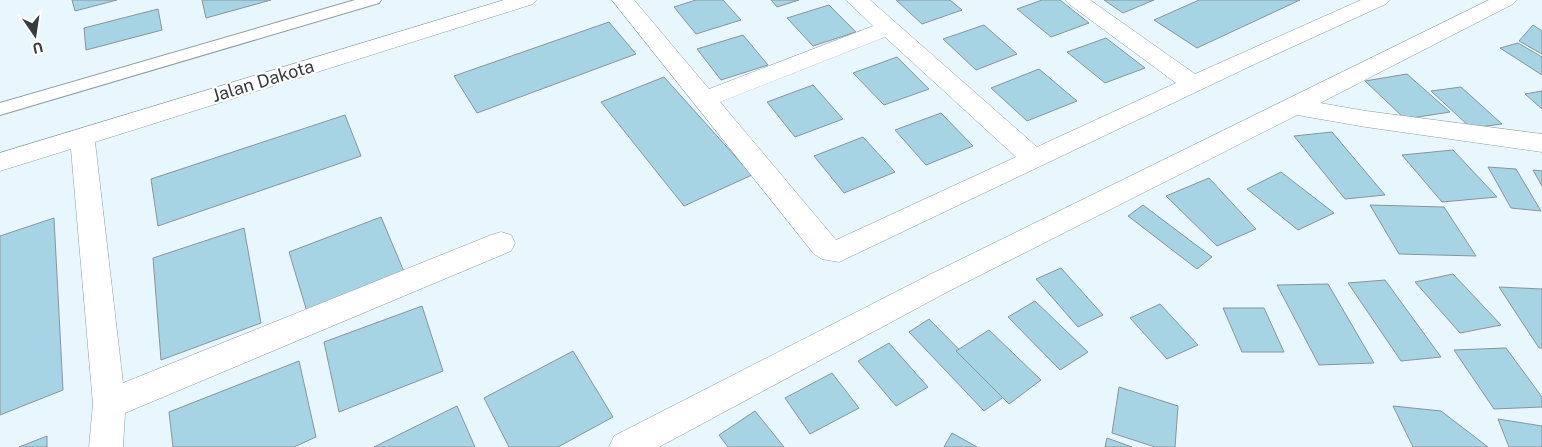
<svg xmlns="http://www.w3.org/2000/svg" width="1542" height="447" font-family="'Public Sans',sans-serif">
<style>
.building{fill:#a7d4e4;stroke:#87959a}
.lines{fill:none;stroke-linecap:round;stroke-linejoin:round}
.service-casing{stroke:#8e9da2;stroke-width:2}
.minor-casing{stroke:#8e9da2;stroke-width:1}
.service{fill:#fff;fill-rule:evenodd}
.minor{fill:#fff;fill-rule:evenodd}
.labels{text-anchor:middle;stroke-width:4.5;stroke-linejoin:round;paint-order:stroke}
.street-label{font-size:18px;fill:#363c3e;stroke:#fff}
</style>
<rect width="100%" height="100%" fill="#e8f7fd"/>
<g class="building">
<path d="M72,0H117L75,11Z"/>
<path d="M202,0H271L206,18Z"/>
<path d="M696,0H723L741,20L696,34L674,7Z"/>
<path d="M771,0H799L777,7Z"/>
<path d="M896,0H950L962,10L922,24Z"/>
<path d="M1042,0H1060L1089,23L1051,37L1017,9Z"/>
<path d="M1104,0H1154L1123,13Z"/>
<path d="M1199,0H1300L1197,48L1154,20Z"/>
<path d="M829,5L856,32L813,46L787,18Z"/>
<path d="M158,9L162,30L86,50L84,28Z"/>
<path d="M609,22L636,54L477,113L454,76Z"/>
<path d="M984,25L1017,54L976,70L943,39Z"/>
<path d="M1533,25L1542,31V54L1519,41Z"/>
<path d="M743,35L768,65L721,80L697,49Z"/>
<path d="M1106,38L1145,68L1105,83L1067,52Z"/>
<path d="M1518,43L1542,57V75L1500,48Z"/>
<path d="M897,57L929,89L884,105L853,73Z"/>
<path d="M1039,69L1077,101L1027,121L991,88Z"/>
<path d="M1407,74L1450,112L1405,119L1365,81Z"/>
<path d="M664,77L752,175L684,206L601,102Z"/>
<path d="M813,85L843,119L795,137L767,102Z"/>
<path d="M1461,87L1502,124L1471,128L1431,91Z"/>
<path d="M1542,91V109L1525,94Z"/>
<path d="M941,113L973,146L926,165L895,130Z"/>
<path d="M345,115L361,156L158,226L151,179Z"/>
<path d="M1332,132L1385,195L1345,199L1294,136Z"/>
<path d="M863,137L895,172L844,193L814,156Z"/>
<path d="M1453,150L1497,197L1442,202L1402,155Z"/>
<path d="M1488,167L1516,169L1541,211L1511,208Z"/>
<path d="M1533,170L1542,171V186Z"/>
<path d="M1281,172L1334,213L1298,230L1247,189Z"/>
<path d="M1209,178L1256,229L1217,246L1166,196Z"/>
<path d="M1143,205L1212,257L1197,269L1128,216Z"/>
<path d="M1370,205L1444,207L1476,256L1399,254Z"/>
<path d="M381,217L405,274L308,315L289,252Z"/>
<path d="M54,218L63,390L0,415V236Z"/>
<path d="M244,228L261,323L161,360L153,258Z"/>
<path d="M1061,268L1103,315L1078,327L1036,279Z"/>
<path d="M1453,274L1501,325L1460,333L1415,282Z"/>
<path d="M1385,280L1441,357L1401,361L1348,283Z"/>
<path d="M1328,284L1374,363L1319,365L1277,285Z"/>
<path d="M1499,287L1542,289V348H1539Z"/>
<path d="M1035,301L1088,352L1060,370L1008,317Z"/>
<path d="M1160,304L1198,345L1167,359L1130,318Z"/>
<path d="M422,306L443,371L339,412L324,342Z"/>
<path d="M1223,308H1264L1284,352H1242Z"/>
<path d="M929,319L1005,396L984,411L909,332Z"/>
<path d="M989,330L1041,380L1009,404L956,351Z"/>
<path d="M889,343L928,387L896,406L858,361Z"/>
<path d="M1506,348L1542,397V407L1494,409L1454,350Z"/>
<path d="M573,351L613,417L558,447H509L484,398Z"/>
<path d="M299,361L316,437L294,447H173L169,412Z"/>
<path d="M832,373L859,408L810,434L785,398Z"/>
<path d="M1119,387L1178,406L1175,447H1155L1112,433Z"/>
<path d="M457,406L475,447H374Z"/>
<path d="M1393,406L1441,411L1488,447H1413Z"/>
<path d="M755,411L784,447H728L719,435Z"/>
<path d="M1498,419L1542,426V447H1509Z"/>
<path d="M952,433L977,447H944Z"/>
<path d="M47,436V447H19Z"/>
<path d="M1107,438L1132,447H1105Z"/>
</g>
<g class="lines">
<g class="service-casing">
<path id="service" d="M355,0H381L379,3L0,115V103Z"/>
</g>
<g class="minor-casing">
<g id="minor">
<path d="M504,0H537L533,4L95,142L123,383L491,235L501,232L511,235L515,243L511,251L125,413L123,447H89L93,404L71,149L0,171V153Z"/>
<path d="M612,0H634L709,89L873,26L846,0H870L1037,147L1176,83L1069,4L1065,0H1090L1195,74L1361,0H1390L1386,4L1257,63L839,262L822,259L814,254ZM885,37L1016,157L836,240L720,102Z"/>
<path d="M1489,0H1517L1513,4L1320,103L1366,111L1542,134V152L1366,127L1297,115L949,291L659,447H609L614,436L929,275Z"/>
</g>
</g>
<use href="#service" class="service"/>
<use href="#minor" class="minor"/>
</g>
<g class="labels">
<g class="street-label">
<text transform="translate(263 81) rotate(-17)" y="6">Jalan Dakota</text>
</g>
</g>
<g transform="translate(35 35) rotate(167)" stroke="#ffffff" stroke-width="4" paint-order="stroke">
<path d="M0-4L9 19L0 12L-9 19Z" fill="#363c3e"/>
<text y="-8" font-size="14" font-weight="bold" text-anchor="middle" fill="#363c3e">U</text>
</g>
</svg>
